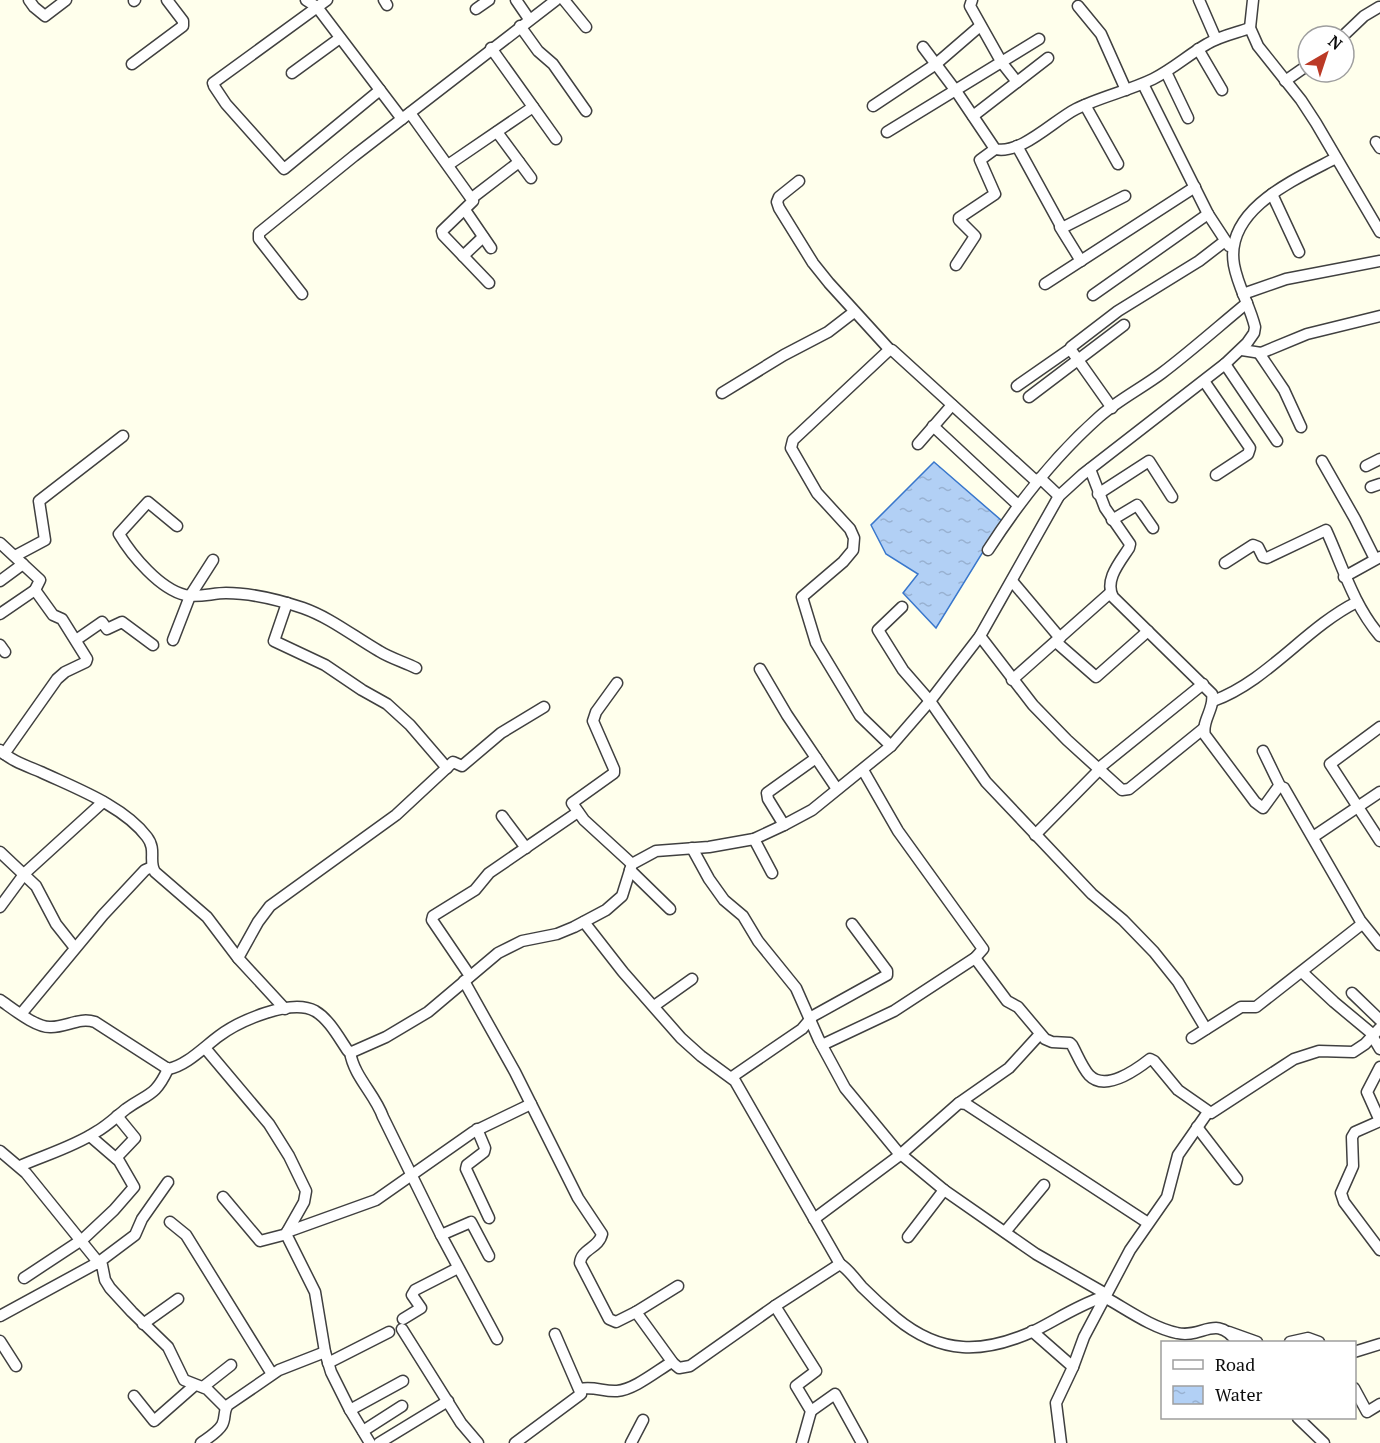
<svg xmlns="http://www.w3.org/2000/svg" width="1380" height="1443" font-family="'PT Serif',serif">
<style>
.water{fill:url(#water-ripples);stroke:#3977cc;stroke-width:1.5}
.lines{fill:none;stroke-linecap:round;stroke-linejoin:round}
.minor-casing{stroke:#404040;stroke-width:13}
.minor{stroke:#fff;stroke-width:10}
</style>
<defs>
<pattern id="water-ripples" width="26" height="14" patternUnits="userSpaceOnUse" patternTransform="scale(1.5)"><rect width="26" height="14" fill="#b2d0f5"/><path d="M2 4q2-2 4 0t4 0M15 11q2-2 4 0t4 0" fill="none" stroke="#98b1d1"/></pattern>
</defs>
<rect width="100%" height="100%" fill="#ffffec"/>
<path class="water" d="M934,462L1002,521L936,628L903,593L918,574L886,554L871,525Z"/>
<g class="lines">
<g class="minor-casing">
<g id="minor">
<path d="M29,0L34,7L45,16L66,0"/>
<path d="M306,0L317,7L402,119"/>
<path d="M384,0L387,5"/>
<path d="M516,0L529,19"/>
<path d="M564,0L586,27"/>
<path d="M972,0L970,6L1002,63L1017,82L973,116"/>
<path d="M1199,0L1216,39"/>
<path d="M1253,0L1250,28L1258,46L1301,100L1316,123L1380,232"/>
<path d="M134,1L135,0"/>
<path d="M1078,6L1101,34L1126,90"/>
<path d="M476,9L489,0"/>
<path d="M520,26L538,51L553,64L586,111"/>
<path d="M1343,36L1364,16L1379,7"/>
<path d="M923,47L956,91L995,149C1021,155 1054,120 1076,109C1100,97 1128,91 1153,79C1173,69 1188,55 1207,44C1220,36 1236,33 1250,28"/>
<path d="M491,48L556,139"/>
<path d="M1198,49L1222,90"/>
<path d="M132,64L183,26V21L167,0"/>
<path d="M1166,72L1188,118"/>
<path d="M292,73L340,38"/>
<path d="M1285,81L1308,65"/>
<path d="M1017,82L1048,58"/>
<path d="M213,83L327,0"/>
<path d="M1143,84L1208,214L1229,246"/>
<path d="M214,86L226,104L284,169L380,90"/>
<path d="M1085,105L1118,164"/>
<path d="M873,106L936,64L980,26"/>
<path d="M410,113L473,201L442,231L443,235L489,283"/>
<path d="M497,132L531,178"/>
<path d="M887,132L1039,39"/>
<path d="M1376,142L1380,148"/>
<path d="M1017,146L1062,228L1125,196"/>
<path d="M448,165L533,107"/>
<path d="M799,181L779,197L777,202L779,208L813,263L829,283L890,350"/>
<path d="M1272,194L1299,252"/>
<path d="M472,198L519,162"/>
<path d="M465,210L491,248"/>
<path d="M1060,227L1081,261"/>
<path d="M463,256L483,237"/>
<path d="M956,265L975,236L959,220V218L995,194L980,160L995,149"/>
<path d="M1045,284L1195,187"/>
<path d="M302,294L259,239V233L354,156L556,0"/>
<path d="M1243,294L1286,279L1380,261"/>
<path d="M1093,295L1208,214"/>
<path d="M1242,350L1261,353L1307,334L1380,316"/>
<path d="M1259,353L1284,390L1301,427"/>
<path d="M1225,364L1277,441"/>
<path d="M1204,381L1250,448L1248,454L1216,475"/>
<path d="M1017,386L1070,349"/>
<path d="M722,393L784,355L828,332L854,312"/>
<path d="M1029,397L1124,325"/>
<path d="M1112,408L1071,350V347L1118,311L1199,261L1225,241"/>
<path d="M933,426L1018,505"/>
<path d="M918,444L952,405"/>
<path d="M1322,461L1355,519L1375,559"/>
<path d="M1366,466L1380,459"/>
<path d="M1090,469L1105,508L1130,544L1129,548C1120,562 1104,580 1113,597L1212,694C1215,709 1201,721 1205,735L1255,802L1263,808L1279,786L1284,788L1360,920L1380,945"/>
<path d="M1040,478L1059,496"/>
<path d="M1371,487L1380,484"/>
<path d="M1098,494L1149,461L1172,497"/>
<path d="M1112,520L1137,505L1153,528"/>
<path d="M177,526L148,502L119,534C132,556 160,589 185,595C198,598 213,593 226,593C252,593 279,600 303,608C331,618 353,636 379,651C390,658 404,662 416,668"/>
<path d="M0,543L40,580L35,590L53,615L62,619L87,659L86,662L65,672L57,679L4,754"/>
<path d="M988,550C1019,502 1055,456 1099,417C1118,400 1142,388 1162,373C1191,351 1219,326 1247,303"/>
<path d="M15,556L45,540L39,501L123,436"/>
<path d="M1225,563L1253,545L1258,547L1263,557L1267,558L1326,530C1343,567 1353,604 1380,636"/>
<path d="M1344,577L1380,557"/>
<path d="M0,581L23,564"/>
<path d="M1012,581L1060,638"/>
<path d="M287,603L274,641L325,665L362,690L387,704L410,725L447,768"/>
<path d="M902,607L878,630L903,670L930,701L986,782L1092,894L1123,920L1154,952L1178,982L1206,1029"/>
<path d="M0,614L35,590"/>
<path d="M980,636L1033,705L1067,740L1122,790L1129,789L1203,729"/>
<path d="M76,640L102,622L107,629L122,622L153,645"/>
<path d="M173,640L190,596L213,560"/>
<path d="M1056,642L1096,677L1148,631"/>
<path d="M0,645L5,652"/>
<path d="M760,669L787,715L837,789"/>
<path d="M1012,680L1110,593"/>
<path d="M617,683L596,712L593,721L614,769V773L572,803L584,820L632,864"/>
<path d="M1213,701C1268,681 1305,628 1357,602"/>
<path d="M1380,727L1330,764L1380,841"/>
<path d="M891,746L860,716L816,643L802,597L843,562L853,550L854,538L850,529L817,493L791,448L793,440L888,351L892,350L1037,482"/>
<path d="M0,750C11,761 27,766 41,772C75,788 124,806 147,837C157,850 148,861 155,872L207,917L238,958L285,1009"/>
<path d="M1263,751L1280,786"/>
<path d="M1099,768L1203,684"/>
<path d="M502,816L526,848"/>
<path d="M784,825L768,799L767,793L816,758"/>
<path d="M1035,835L1100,769"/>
<path d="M1313,837L1380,792"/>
<path d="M754,839L772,873"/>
<path d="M692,848L709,879L724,900L743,916L758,941L796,988L819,1040L845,1088L897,1151L944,1190L1036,1254L1106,1294"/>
<path d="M0,852L36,886L56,924L75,948"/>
<path d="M630,870L670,909"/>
<path d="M0,907L25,873L103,802"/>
<path d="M584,922L623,972L681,1038L701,1056L735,1081L840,1264"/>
<path d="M238,958L258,922L270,906L396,815L453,762L462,766L501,733L544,707"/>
<path d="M975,958L1007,1001L1018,1007L1045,1039L1052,1042L1070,1043L1072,1045C1077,1054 1082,1067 1089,1075C1105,1092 1136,1070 1150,1059L1154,1061L1178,1090L1211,1113L1294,1059L1319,1051L1353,1052L1365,1044L1380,1028"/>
<path d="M1302,972L1334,1002L1370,1032L1380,1049"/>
<path d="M470,976L432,920L433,916L475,890L489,873L578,812"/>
<path d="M464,981L515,1072L578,1198L602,1234C599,1248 581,1249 580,1263L609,1319L616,1322L636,1312L673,1363L679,1368L690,1366L775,1306L840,1264C849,1270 855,1279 862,1287C873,1298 884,1308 896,1318C941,1355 983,1354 1034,1331C1056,1320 1077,1306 1100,1298L1108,1299C1129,1311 1153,1328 1177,1333C1202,1339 1216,1313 1237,1342"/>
<path d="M1352,993L1380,1020"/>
<path d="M0,1000C12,1008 36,1028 51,1027C67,1027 79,1017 95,1022L168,1069C186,1066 204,1047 219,1036C239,1021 291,998 315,1011C329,1019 339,1038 348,1051L352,1052L386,1037L428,1012L498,953L522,941L557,934L574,927L606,910L622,896L632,864L656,851L709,847L754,839L784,825L812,810L891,746L930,701L980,636L1059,496L1082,475L1225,364L1247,343L1254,333L1255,327C1250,306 1238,287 1234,265C1224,209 1296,179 1336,158"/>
<path d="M654,1006L692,979"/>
<path d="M21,1014L103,915L145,870L152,867"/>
<path d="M1192,1038L1241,1007H1256L1362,924"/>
<path d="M822,1045L894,1011L975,958L983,949L898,831L863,770"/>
<path d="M205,1048L269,1124L289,1156L306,1191L304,1202L287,1232V1236L315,1292L325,1352L331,1372L350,1410L370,1443"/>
<path d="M350,1052C354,1077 375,1094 383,1117L441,1235L497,1339"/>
<path d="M1380,1067L1367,1092L1380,1121"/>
<path d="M732,1077L802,1029L813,1016L887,975V971L852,924"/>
<path d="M959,1103L1009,1068L1040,1034"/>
<path d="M1380,1121L1355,1132L1352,1137L1353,1166L1341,1193L1344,1202L1380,1250"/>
<path d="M1197,1127L1237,1179"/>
<path d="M477,1129L485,1148L484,1152L467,1165L466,1169L489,1218"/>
<path d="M0,1151L26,1173L98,1262"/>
<path d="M116,1158L135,1138L117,1116"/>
<path d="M20,1166C45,1155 73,1147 96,1132C107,1126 116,1117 126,1109C148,1093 155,1097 168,1069"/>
<path d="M223,1197L260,1241L287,1234"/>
<path d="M814,1219L900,1155L959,1103L966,1104L1148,1223"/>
<path d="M170,1222L186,1235L272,1374"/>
<path d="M287,1232L376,1200L473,1132L531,1104"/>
<path d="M1005,1232L1044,1185"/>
<path d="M441,1235L471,1222L489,1256"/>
<path d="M908,1237L944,1190"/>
<path d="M81,1241L114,1210L134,1187L119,1161L90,1136"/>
<path d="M99,1262L135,1235L142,1219L168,1182"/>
<path d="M24,1278L80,1241"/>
<path d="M775,1306L816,1371L796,1386L811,1411L802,1443"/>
<path d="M636,1312L678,1286"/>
<path d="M0,1316L99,1262L102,1265L105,1280L110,1288L132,1312L168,1347L184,1380L207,1389L225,1407"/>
<path d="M403,1319L421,1308L412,1295L415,1290L458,1268"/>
<path d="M143,1324L178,1299"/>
<path d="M402,1329L461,1423L478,1443"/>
<path d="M1032,1331L1073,1367"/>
<path d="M1229,1332L1257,1342"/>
<path d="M0,1341L16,1366"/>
<path d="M1290,1342L1308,1338L1319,1342"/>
<path d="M1354,1352L1380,1344"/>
<path d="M328,1363L389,1332"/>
<path d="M203,1387L231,1365"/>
<path d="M1354,1388L1367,1412L1380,1404"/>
<path d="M580,1389C594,1386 604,1392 617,1391C634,1390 658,1370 672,1362"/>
<path d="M134,1396L154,1421L195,1385"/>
<path d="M350,1410L403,1381"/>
<path d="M811,1411L835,1394L862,1443"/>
<path d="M1298,1418L1324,1443"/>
<path d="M363,1431L402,1406"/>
<path d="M201,1443C208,1438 218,1432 222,1425C226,1418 223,1411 228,1405L279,1370L325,1352"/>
<path d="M379,1443L448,1401"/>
<path d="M515,1443L581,1394L555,1334"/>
<path d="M631,1443L643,1420"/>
<path d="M1061,1443L1056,1403L1073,1367L1084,1337L1130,1250L1167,1197L1178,1155L1208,1112"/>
</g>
</g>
<use href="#minor" class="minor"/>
</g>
<rect x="1161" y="1341" width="195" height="78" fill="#ffffff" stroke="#9e9e9e" stroke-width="1.5"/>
<rect x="1173" y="1360" width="30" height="9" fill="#ffffff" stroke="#9e9e9e" stroke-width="1.5"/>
<text x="1215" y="1371" font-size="18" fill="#0d0d0d">Road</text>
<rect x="1173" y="1386" width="30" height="18" fill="url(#water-ripples)" stroke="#9e9e9e" stroke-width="1.5"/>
<text x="1215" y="1401" font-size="18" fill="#0d0d0d">Water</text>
<g transform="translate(1326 54) rotate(39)"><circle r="28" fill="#ffffff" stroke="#9e9e9e" stroke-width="1.5"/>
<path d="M0-4.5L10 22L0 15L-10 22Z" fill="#bb3a26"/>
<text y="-9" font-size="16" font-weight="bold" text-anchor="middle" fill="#0d0d0d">N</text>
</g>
</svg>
